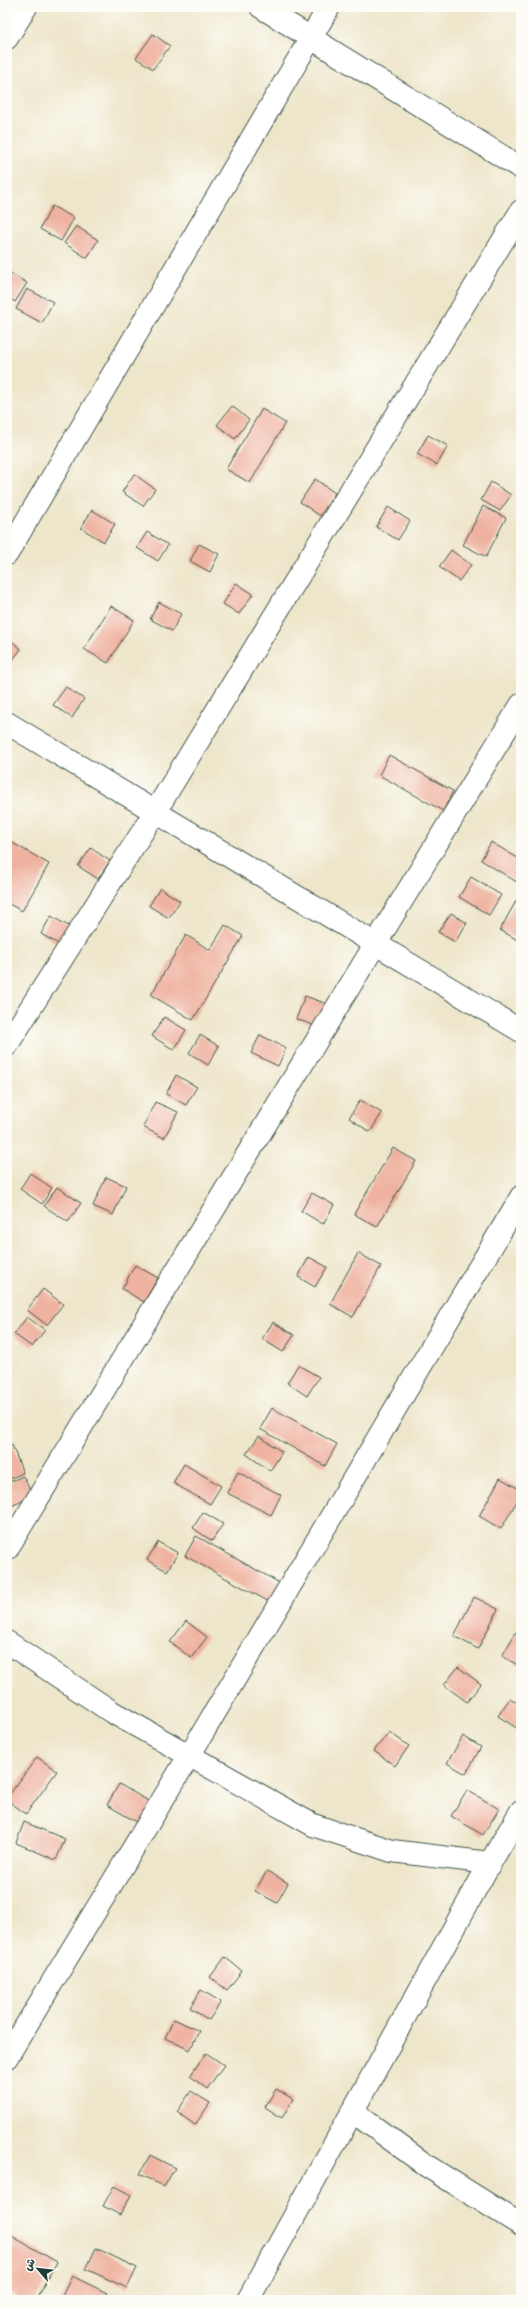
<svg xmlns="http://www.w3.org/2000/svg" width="528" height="2307" font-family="'Gochi Hand','Playpen Sans Arabic',sans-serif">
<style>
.building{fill:#efb2a0}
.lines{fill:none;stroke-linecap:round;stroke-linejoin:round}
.minor-casing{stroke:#3e564a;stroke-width:24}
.minor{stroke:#fff;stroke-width:22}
</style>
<rect width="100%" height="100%" fill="#fdfcf7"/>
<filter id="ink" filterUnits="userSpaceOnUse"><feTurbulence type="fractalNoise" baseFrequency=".025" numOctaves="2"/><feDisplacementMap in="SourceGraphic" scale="8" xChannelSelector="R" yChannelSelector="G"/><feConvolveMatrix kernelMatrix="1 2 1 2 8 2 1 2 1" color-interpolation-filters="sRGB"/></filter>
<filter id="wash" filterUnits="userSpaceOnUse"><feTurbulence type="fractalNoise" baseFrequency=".012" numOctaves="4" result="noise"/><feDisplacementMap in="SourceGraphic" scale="16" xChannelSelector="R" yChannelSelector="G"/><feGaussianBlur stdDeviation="0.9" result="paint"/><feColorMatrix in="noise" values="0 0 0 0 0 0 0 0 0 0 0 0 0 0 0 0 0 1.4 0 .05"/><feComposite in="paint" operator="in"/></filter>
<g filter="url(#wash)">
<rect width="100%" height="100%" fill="#eee6ca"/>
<g id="blocks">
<g class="building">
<path d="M153,34L170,46L153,69L136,58Z"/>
<path d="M52,206L74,218L61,241L40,229Z"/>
<path d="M76,226L98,240L87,258L64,243Z"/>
<path d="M7,271L27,283L15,302L7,297Z"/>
<path d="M27,289L53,302L42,323L16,309Z"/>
<path d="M232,406L249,420L235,439L217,425Z"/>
<path d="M262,409L285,423L250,483L226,469Z"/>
<path d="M428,435L448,446L437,465L417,454Z"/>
<path d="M134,474L155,489L143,506L122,492Z"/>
<path d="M315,479L335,493L320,516L300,502Z"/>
<path d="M491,482L511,495L500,511L481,500Z"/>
<path d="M483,506L506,518L486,557L463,545Z"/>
<path d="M388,507L410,521L398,540L376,527Z"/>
<path d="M92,510L115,524L104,542L81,528Z"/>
<path d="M147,532L168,545L158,561L137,548Z"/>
<path d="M199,544L219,554L210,572L190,561Z"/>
<path d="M451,550L471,565L459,581L439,567Z"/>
<path d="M236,583L253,594L239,614L223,604Z"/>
<path d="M159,602L181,614L172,631L150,619Z"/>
<path d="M111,606L134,620L108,663L84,649Z"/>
<path d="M7,637L21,649L7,667Z"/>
<path d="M66,687L84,699L72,718L53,705Z"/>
<path d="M389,755L453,791L443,811L379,775Z"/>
<path d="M11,842L49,864L22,911L7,903V849Z"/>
<path d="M491,842L521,860L520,884L481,860Z"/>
<path d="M91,848L110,861L98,879L78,866Z"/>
<path d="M471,877L501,895L489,915L459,897Z"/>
<path d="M160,888L180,901L169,918L149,906Z"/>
<path d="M521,892V942L500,930Z"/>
<path d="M451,913L467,923L455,942L438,932Z"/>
<path d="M51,916L72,928L62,946L41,934Z"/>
<path d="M225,925L243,936L193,1020L151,995L186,935L210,950Z"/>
<path d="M305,996L330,1005L322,1028L296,1019Z"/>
<path d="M164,1017L186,1030L174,1050L152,1036Z"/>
<path d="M200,1035L219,1046L208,1065L189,1053Z"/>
<path d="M260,1035L286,1048L278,1066L251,1053Z"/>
<path d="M176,1075L197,1087L186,1105L166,1094Z"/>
<path d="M360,1100L382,1113L370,1132L349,1118Z"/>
<path d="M155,1102L178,1112L164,1138L143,1127Z"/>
<path d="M393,1148L416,1161L377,1227L354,1214Z"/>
<path d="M30,1173L52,1188L42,1204L20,1189Z"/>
<path d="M106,1177L126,1186L113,1215L93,1206Z"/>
<path d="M57,1187L81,1203L68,1222L44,1206Z"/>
<path d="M312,1193L334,1205L323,1224L301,1211Z"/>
<path d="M358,1253L381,1266L353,1317L330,1304Z"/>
<path d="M309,1257L327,1267L315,1287L298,1277Z"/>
<path d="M135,1265L158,1278L144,1302L122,1289Z"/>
<path d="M43,1289L63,1304L47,1325L27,1310Z"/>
<path d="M27,1317L45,1330L32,1347L14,1334Z"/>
<path d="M273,1322L294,1335L283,1352L262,1339Z"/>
<path d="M298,1365L319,1377L307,1396L287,1383Z"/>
<path d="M272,1408L337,1444L325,1466L260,1429Z"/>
<path d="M259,1436L282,1452L270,1471L246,1454Z"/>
<path d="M12,1445L23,1473L7,1480V1447Z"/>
<path d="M184,1464L221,1486L210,1504L173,1483Z"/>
<path d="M238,1472L281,1495L271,1515L227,1493Z"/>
<path d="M23,1476L33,1496L7,1508V1483Z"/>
<path d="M500,1478L521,1490V1494L501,1529L479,1516Z"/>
<path d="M203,1512L223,1524L212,1541L193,1528Z"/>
<path d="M196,1536L285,1586L275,1605L185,1556Z"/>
<path d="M158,1542L178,1553L167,1571L147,1560Z"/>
<path d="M474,1597L498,1609L478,1649L454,1636Z"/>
<path d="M186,1621L207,1637L191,1658L170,1642Z"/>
<path d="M516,1632L521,1635V1667L502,1656Z"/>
<path d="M458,1667L481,1684L467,1702L444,1685Z"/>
<path d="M510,1698L521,1705V1724L518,1729L498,1716Z"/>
<path d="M389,1732L409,1746L395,1766L374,1751Z"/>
<path d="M463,1736L481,1747L466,1774L447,1763Z"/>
<path d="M37,1757L57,1771L26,1814L7,1800V1798Z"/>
<path d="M119,1784L157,1806L145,1827L107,1805Z"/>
<path d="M467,1790L499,1809L483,1835L451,1816Z"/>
<path d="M24,1822L65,1839L56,1860L16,1843Z"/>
<path d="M267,1871L288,1883L277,1903L255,1891Z"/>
<path d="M225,1957L242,1971L227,1990L210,1977Z"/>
<path d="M201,1990L221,2002L209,2020L190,2008Z"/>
<path d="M174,2019L199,2031L190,2050L165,2038Z"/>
<path d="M206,2053L224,2065L207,2089L190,2076Z"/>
<path d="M276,2089L293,2099L282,2118L265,2107Z"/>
<path d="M191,2091L210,2103L195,2125L177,2112Z"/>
<path d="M150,2155L175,2168L164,2187L140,2174Z"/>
<path d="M114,2186L131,2195L120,2215L103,2206Z"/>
<path d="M8,2234L57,2262L35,2300H23L7,2291Z"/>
<path d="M96,2248L137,2268L127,2288L86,2269Z"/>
<path d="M72,2276L107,2293L103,2300H60Z"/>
</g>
</g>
</g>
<g filter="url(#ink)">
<use href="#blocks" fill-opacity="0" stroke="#3e564a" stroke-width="1"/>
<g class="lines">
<g class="minor-casing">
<g id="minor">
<path d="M261,7L521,168"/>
<path d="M7,38L26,7"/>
<path d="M7,554L329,7"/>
<path d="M7,723L521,1031"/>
<path d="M7,1045L155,812L521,211"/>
<path d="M7,1549L521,705"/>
<path d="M7,1642L112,1712L313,1825L392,1851L490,1863"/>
<path d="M7,2057L189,1756L521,1197"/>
<path d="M352,2111L427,2166L521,2225"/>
<path d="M248,2300L490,1863L521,1811"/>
</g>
</g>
<use href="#minor" class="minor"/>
</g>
</g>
<rect width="528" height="2307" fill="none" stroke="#fdfcf7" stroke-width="24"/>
<g transform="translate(38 2269) rotate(298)" stroke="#fdfcf7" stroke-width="3" paint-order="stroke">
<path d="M0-3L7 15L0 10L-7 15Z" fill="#1f3d34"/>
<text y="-6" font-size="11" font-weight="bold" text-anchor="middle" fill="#1f3d34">ش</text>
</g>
</svg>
